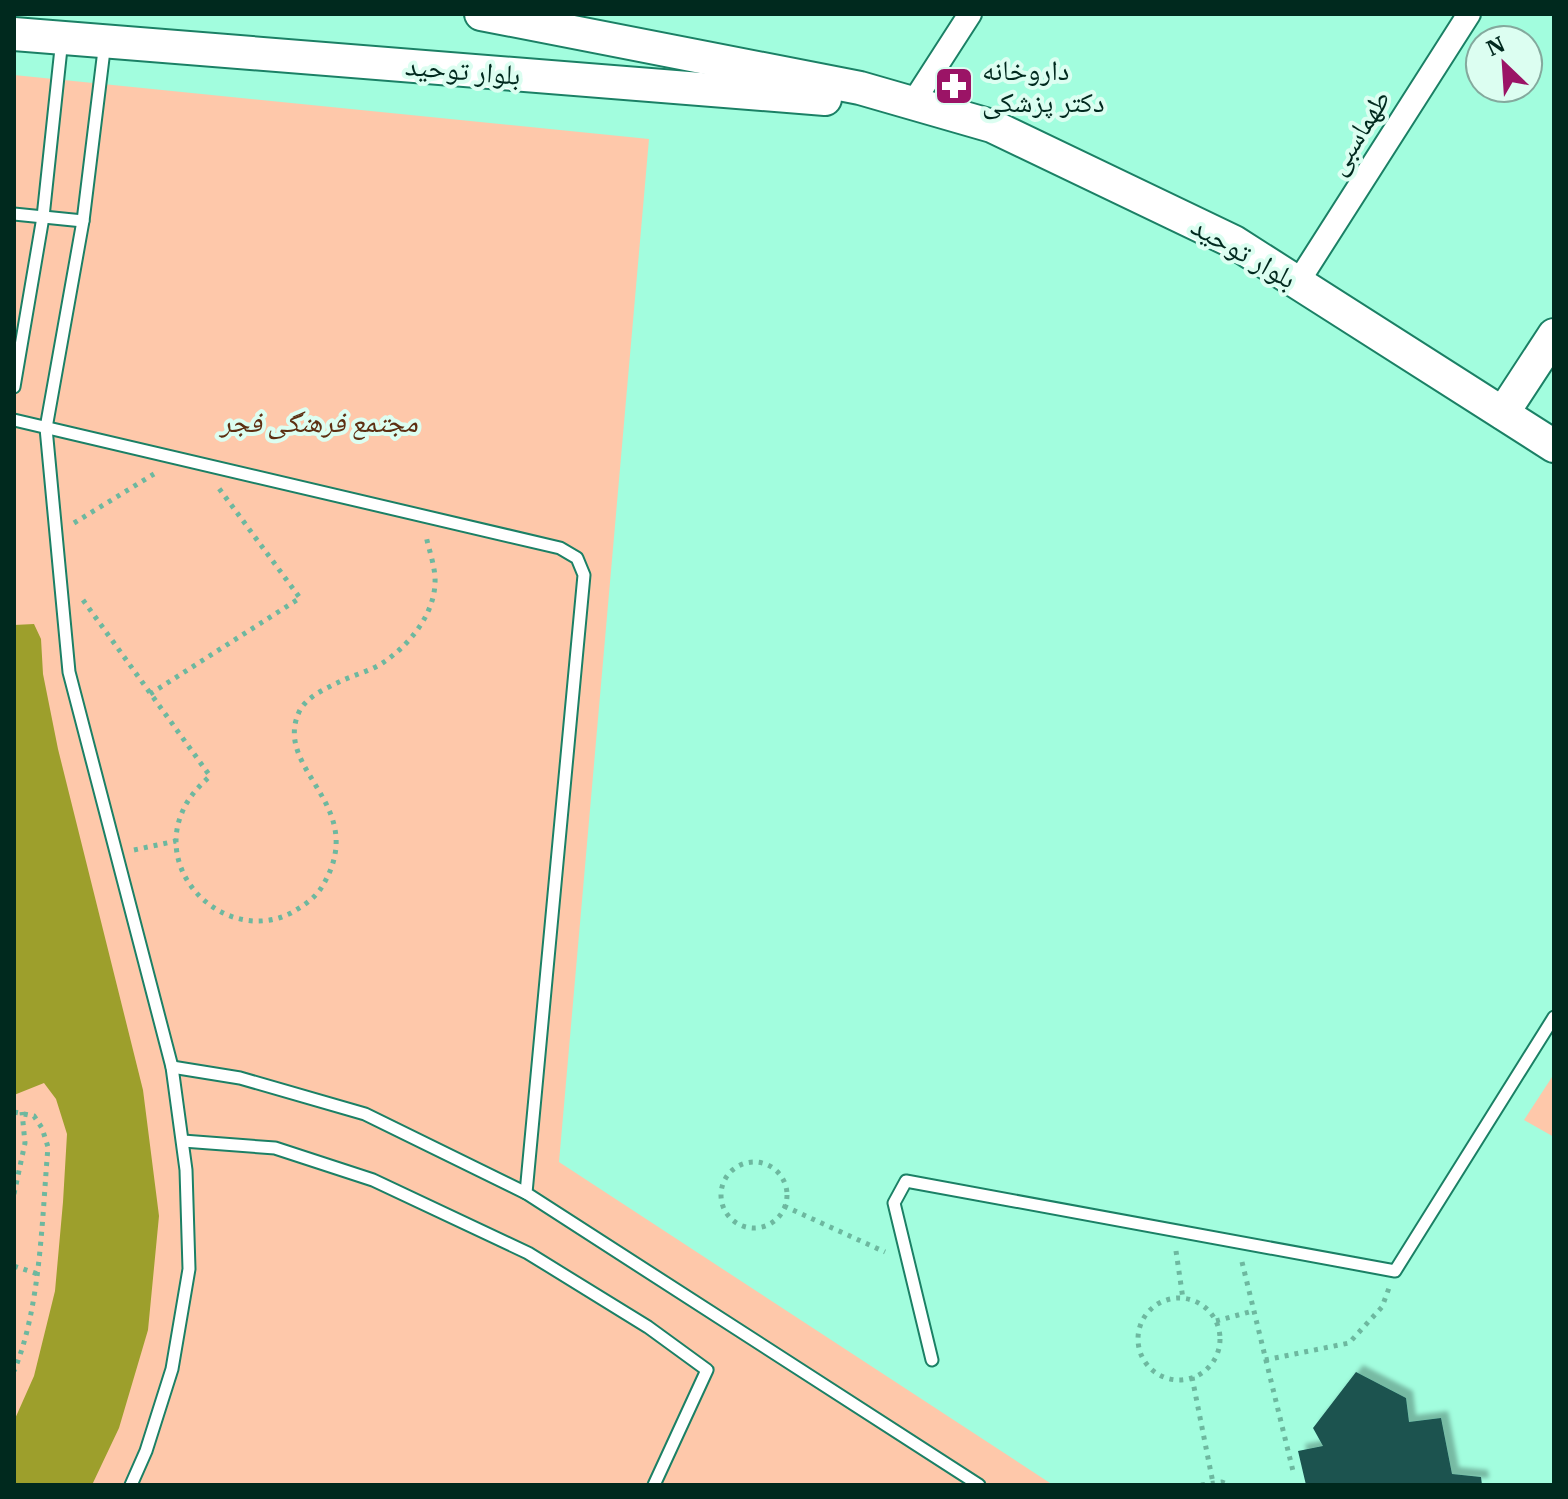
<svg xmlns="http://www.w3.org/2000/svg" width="1568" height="1499" font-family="'IBM Plex Serif','Noto Naskh Arabic',serif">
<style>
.green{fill:#fec8aa}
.water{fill:#9d9f2c}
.building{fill:#1a5350;filter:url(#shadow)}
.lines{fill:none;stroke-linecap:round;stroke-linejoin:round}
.service-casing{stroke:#1b8065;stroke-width:15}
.minor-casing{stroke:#1b8065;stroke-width:26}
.secondary-casing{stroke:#1b8065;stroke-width:36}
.path{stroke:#6db89f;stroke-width:5;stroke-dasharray:4 6;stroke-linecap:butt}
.service{stroke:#fff;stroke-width:11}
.minor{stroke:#fff;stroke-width:22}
.secondary{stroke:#fff;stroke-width:32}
.labels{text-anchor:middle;stroke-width:8;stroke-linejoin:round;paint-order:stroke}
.street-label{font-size:28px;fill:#00291e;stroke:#dcfef1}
.poi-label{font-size:28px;fill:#00291e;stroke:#dcfef1;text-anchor:start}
.park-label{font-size:28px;font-style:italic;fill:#5d2f12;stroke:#dcfef1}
</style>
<defs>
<filter id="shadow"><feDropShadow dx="7" dy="-7" stdDeviation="2" flood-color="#0004"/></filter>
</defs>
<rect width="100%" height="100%" fill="#a2fdde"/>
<g class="green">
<path d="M14,75L649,139L559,1162L1053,1485H14Z"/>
<path d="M1554,1074V1137L1524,1120Z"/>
</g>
<path class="water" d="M34,624L41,639L43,674L58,749L143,1090L159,1216L148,1330L119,1428L92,1485H14V1421L34,1376L55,1291L63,1202L67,1134L56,1099L44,1083L14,1095V625Z"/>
<path class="building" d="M1356,1372L1406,1398L1409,1422L1441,1418L1452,1474L1481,1477L1482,1485H1306L1298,1451L1323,1446L1313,1428Z"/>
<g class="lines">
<g class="service-casing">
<g id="service">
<path d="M105,42L83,221L46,428L69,672L172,1067L186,1170L189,1269L172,1369L146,1451L131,1485"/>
<path d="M14,214L83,221"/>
<path d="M14,387L43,217L62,39"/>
<path d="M14,420L560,548L577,558L584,575L526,1193L979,1485"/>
<path d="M172,1067L240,1078L365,1114L526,1193"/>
<path d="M183,1141L275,1148L373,1180L528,1253L648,1327L707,1370L654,1485"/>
<path d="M932,1360L894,1203L906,1181L1395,1271L1554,1017"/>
</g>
</g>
<g class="minor-casing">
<g id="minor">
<path d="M912,104L970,14"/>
<path d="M1298,282L1469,14"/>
</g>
</g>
<g class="secondary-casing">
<g id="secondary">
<path d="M481,14L860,88L992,126L1234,242L1554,446"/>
<path d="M14,34L825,99"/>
<path d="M1503,413L1554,335"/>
</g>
</g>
<g class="path">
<path d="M74,523L154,474"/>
<path d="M83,600L210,776C197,788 187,799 181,815C156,880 230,944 291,913C303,906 316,898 323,885C371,804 270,770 300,710C308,696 325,689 339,682C353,675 371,671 384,662C409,645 434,615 435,583C436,569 429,550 426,536"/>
<path d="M150,694L300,598L218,487"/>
<path d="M134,850L176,841"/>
<path d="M14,1112L34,1116L42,1128L48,1147C42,1216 41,1307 14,1371"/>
<circle cx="754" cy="1195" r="33"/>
<path d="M14,1194L25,1143L22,1112"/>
<path d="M784,1206L885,1252"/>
<path d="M1176,1251L1183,1299"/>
<path d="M1242,1262L1293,1471"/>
<path d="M14,1266L38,1274"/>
<circle cx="1179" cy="1339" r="41"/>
<path d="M1216,1321L1253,1311"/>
<path d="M1265,1360L1349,1343L1382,1307L1389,1288"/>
<path d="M1192,1377L1213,1483"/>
<path d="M1201,1485L1222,1482L1230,1485"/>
</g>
<use href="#service" class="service"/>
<use href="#minor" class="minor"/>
<use href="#secondary" class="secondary"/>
</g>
<defs>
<g id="pharmacy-square" transform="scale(2)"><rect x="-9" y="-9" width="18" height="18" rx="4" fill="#9b1466" stroke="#dcfef1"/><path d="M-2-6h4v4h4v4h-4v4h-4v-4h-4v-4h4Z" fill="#fff"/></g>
</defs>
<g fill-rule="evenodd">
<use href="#pharmacy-square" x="954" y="86"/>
</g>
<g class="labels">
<g class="street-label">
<text transform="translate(463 70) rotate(5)" y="10">بلوار توحید</text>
<text transform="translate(1358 132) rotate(-58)" y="10">طهماسبی</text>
<text transform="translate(1244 252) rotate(30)" y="10">بلوار توحید</text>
</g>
<g class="poi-label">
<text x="982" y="80">داروخانه<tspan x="982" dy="32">دکتر پزشکی</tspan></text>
</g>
<g class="park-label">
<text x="319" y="432">مجتمع فرهنگی فجر</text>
</g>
</g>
<rect width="1568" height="1499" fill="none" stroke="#00291e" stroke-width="32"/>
<g transform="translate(1504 64) rotate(335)"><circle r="38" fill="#dcfef1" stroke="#84a99d" stroke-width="2"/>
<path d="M0-6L14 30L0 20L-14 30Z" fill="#9b1466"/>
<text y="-12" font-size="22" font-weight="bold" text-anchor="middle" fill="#00291e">N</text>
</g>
</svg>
